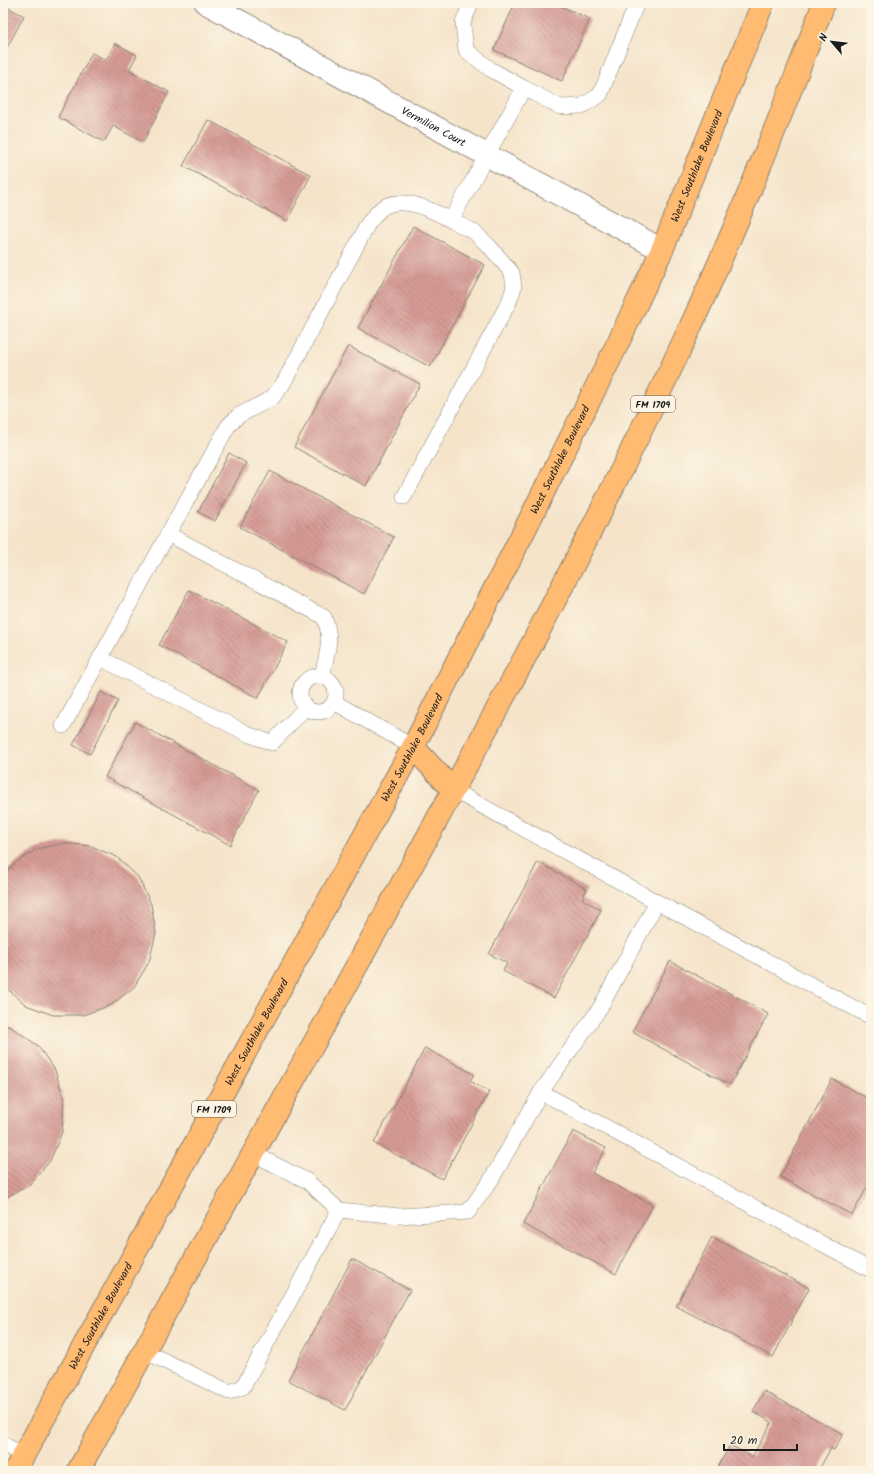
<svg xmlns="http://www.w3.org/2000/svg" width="874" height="1474" font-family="Kalam,sans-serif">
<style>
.building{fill:url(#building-back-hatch)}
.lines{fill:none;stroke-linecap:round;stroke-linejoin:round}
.service-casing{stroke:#888073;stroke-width:16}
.minor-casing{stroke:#888073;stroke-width:24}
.primary-casing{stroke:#888073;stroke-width:24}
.service{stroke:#fff;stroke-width:15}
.minor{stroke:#fff;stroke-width:22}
.primary{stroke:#ffbb71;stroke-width:22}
.labels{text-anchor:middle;stroke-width:4;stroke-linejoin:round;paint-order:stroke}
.shield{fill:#fcf5e5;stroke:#5f5d58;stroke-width:1}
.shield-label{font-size:10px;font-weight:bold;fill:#1c1c1c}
.street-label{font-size:11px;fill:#1c1c1c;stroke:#fcf5e5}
</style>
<defs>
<pattern id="building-back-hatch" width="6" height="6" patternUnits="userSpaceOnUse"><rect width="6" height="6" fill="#d69b96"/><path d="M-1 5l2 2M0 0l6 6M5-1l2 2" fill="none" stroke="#ad7e7a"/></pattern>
</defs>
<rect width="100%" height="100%" fill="#fcf5e5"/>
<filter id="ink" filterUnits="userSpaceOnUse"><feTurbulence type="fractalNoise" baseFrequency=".025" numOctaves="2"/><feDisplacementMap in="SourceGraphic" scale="8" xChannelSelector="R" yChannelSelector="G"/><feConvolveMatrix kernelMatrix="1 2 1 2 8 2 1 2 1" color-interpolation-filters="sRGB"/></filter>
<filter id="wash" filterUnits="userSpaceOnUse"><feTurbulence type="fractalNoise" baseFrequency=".012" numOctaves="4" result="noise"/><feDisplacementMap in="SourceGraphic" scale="16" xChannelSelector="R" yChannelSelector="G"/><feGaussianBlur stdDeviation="0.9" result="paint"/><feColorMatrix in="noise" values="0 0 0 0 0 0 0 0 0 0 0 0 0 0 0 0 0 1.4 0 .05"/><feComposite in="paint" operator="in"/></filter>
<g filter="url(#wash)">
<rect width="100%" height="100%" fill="#f5e4ca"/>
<g id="blocks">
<g class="building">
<path d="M515,3H554L590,19L562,81L494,50Z"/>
<path d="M3,5L24,16L3,55Z"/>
<path d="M115,43L137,55L129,70L169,92L143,142L113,126L104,142L58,117L92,53L106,60Z"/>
<path d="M208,120L311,175L287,221L183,166Z"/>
<path d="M413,226L485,265L430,367L358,328Z"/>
<path d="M348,346L420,384L366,486L294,447Z"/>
<path d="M229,453L246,463L215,521L198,512Z"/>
<path d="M270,471L394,537L364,594L240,527Z"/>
<path d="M189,590L288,642L258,698L159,645Z"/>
<path d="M101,692L118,701L90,754L73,745Z"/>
<path d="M135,722L259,790L230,845L105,777Z"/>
<path d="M64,843L91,846L117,857L138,877L151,904L156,933L149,962L134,987L111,1005L83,1015H53L26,1005L3,985V876L14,864L37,849Z"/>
<path d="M538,862L587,889L582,899L601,910L554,998L503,971L507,963L489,954Z"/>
<path d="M670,961L768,1014L730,1085L632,1032Z"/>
<path d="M3,1025L11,1027L37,1045L55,1070L64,1100L62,1132L50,1161L29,1185L3,1199Z"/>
<path d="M425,1048L474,1074L470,1081L489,1092L442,1179L374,1143Z"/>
<path d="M832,1079L871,1100V1180L852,1215L780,1177Z"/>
<path d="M573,1131L606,1148L592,1173L653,1205L616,1274L523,1224Z"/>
<path d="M712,1237L809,1288L773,1357L676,1306Z"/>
<path d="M352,1259L410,1290L345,1410L288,1380Z"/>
<path d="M764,1391L843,1434L834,1450L831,1448L818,1471H725L718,1467L730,1445L752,1457L772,1422L753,1412Z"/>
</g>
</g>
</g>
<g filter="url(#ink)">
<use href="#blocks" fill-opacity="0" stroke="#888073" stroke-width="1"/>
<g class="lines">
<g class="service-casing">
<g id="service">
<path d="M471,3L463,23L466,50L490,69L524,88"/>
<path d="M404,497L509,302L514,287L512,273L490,247L474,232L451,220"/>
<path d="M100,658L250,735L272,743L306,707"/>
<path d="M322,676C327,654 333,638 324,617L168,534L228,426L238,416L272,398L283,384L369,222C373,218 377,212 382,208C402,194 433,211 451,220L524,88L560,107L582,106L600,95L637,3"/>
<circle cx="318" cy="694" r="18"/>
<path d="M334,702L413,747"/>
<path d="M63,726L168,534"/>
<path d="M657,902L871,1017"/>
<path d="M541,1092L871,1270"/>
<path d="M339,1210L399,1216L468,1212L491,1180L541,1092L600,1008L657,902L453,790"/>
<path d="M144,1351L229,1392L243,1387L339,1210L307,1181L252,1153"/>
<path d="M3,1444L24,1456"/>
</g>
</g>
<g class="minor-casing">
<g id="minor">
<path id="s1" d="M206,3L662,250"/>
</g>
</g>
<g class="primary-casing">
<g id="primary">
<path d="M413,747L453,790"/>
<path id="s2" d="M15,1471L413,747L519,541L615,349L662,250L763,3"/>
<path d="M78,1471C173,1297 269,1123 366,949C475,751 585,552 681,347C734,235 780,119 824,3"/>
</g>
</g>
<use href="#service" class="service"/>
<use href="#minor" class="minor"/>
<use href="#primary" class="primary"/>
</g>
</g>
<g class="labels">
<g class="shield">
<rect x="631" y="396" width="44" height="16" rx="3"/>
<rect x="192" y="1101" width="44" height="16" rx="3"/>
</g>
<g class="shield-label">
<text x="653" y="408">FM 1709</text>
<text x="214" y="1113">FM 1709</text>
</g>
<g class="street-label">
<text dy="4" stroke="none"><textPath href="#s1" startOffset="259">Vermilion Court</textPath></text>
<text dy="4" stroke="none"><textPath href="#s2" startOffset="1473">West Southlake Boulevard</textPath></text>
<text dy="4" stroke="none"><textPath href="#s2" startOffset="1149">West Southlake Boulevard</textPath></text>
<text dy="4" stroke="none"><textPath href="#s2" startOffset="825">West Southlake Boulevard</textPath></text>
<text dy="4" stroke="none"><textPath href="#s2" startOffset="501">West Southlake Boulevard</textPath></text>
<text dy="4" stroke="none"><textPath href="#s2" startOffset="177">West Southlake Boulevard</textPath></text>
</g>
</g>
<rect width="874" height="1474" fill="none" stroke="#fcf5e5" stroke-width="16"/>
<g transform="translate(832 42) rotate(298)" stroke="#fcf5e5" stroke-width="3" paint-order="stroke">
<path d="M0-3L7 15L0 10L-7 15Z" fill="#1c1c1c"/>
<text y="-6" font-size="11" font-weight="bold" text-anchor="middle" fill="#1c1c1c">N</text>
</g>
<path d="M724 1444v6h73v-6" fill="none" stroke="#1c1c1c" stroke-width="2"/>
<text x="730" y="1444" font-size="12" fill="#1c1c1c" stroke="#fcf5e5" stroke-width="3" paint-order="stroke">20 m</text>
</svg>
